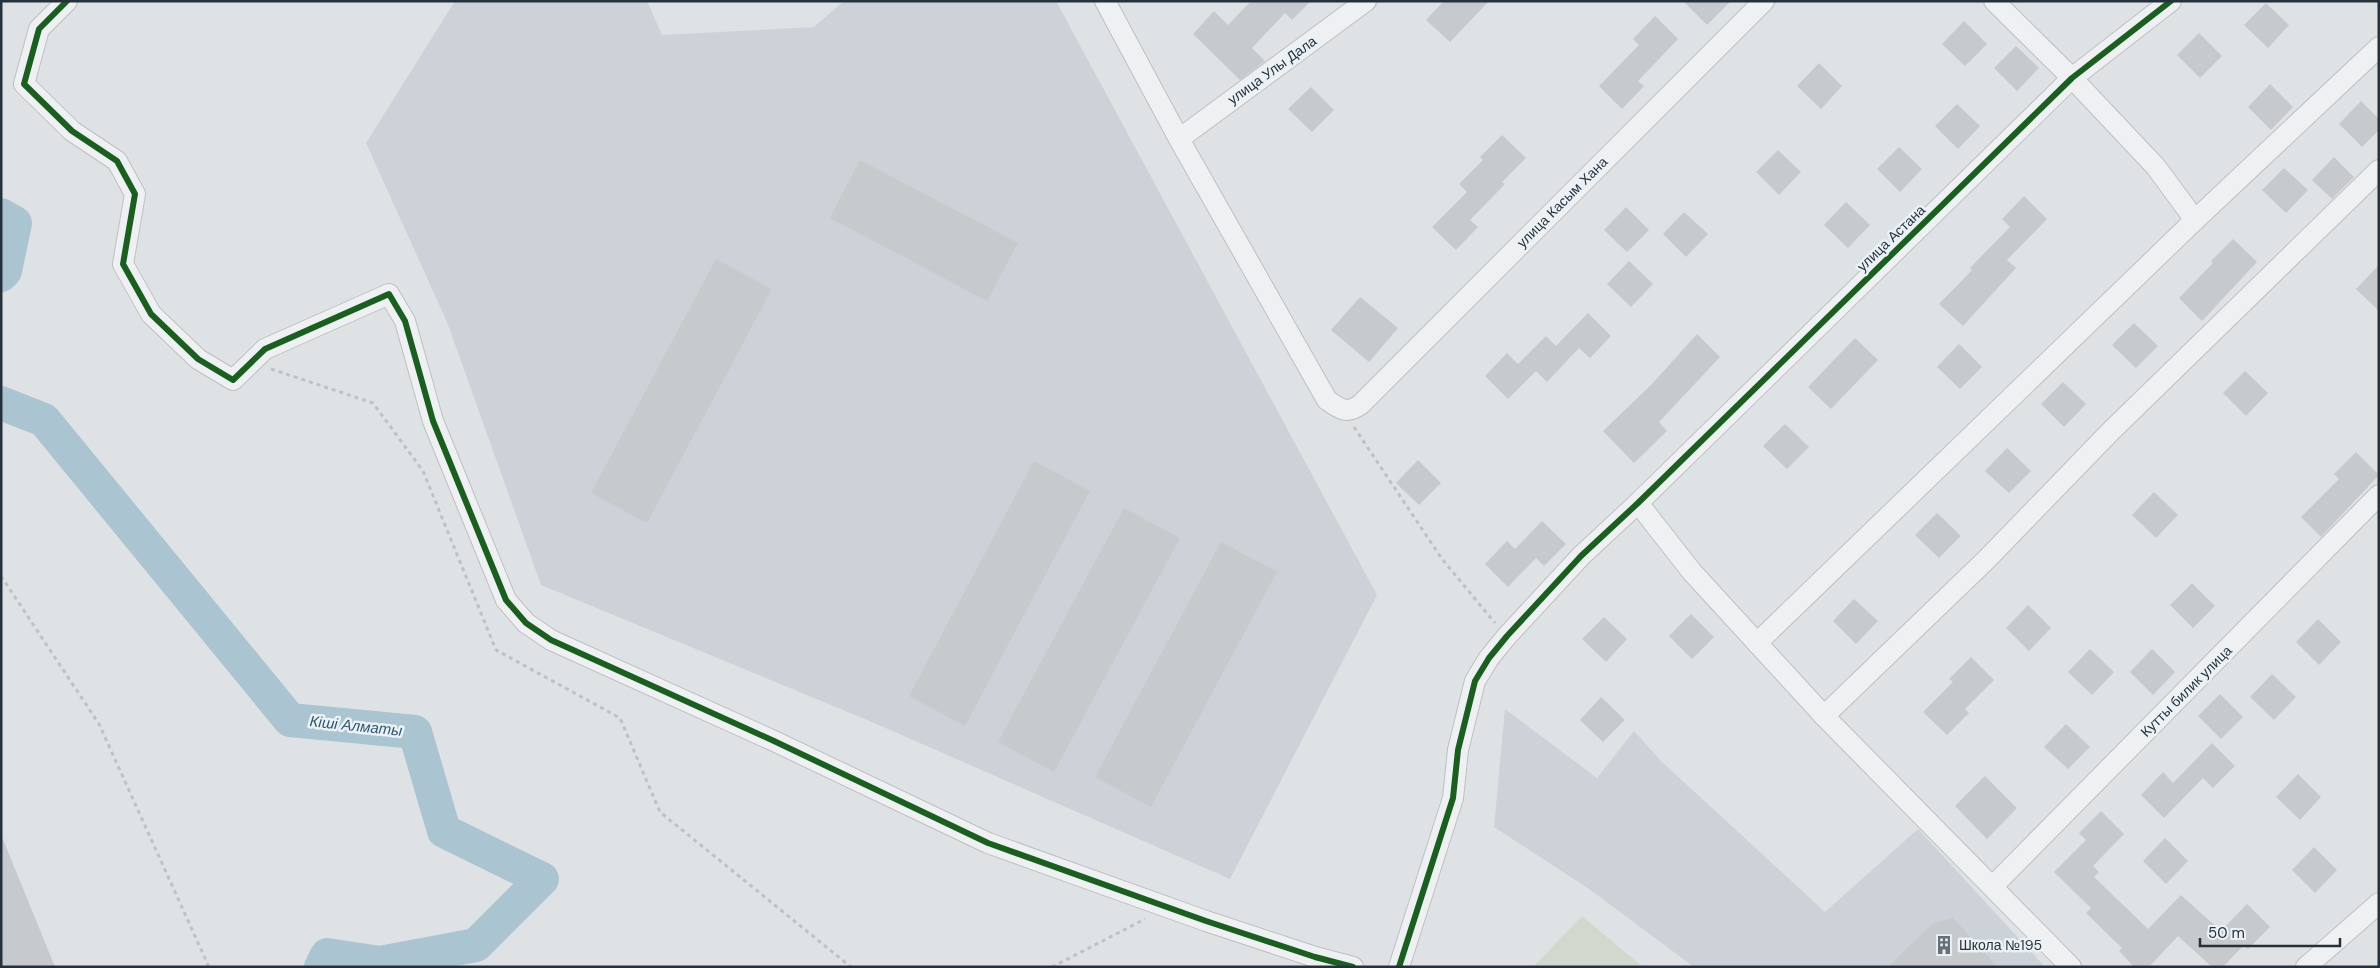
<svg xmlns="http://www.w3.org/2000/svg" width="2380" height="968" font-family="'DM Sans',sans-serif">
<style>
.built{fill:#ccd2d8}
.green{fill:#d1d9cf}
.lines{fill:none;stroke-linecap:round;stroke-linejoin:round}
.river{stroke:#aac4d2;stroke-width:34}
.building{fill:#c7cacc}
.street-casing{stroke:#bdc0c2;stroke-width:22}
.path{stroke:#bec2c4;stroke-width:3;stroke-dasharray:4 4;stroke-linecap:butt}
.street{stroke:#eef0f1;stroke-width:20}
.cycleway-casing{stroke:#ebf1f5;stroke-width:9}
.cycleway{stroke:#1b5e20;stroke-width:6}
.labels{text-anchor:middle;stroke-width:5;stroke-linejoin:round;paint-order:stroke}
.street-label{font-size:14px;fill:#25323e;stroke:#ebf1f5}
.poi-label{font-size:14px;fill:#25323e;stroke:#ebf1f5;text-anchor:start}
.water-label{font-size:15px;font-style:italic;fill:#2d5874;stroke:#ebf1f5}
</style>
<rect width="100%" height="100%" fill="#dfe2e4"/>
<g class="built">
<path d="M455,1H647L662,35L814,27L844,1H1056L1377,595L1230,879L872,722L541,585L447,322L366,143Z"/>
<path d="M1505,709L1597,778L1634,731L1661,761L1825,912L1918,829L2045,967H1694L1589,889L1494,827Z"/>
</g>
<path class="green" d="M1582,916L1643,967H1533Z"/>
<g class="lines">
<g class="river">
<path d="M1,215L15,223L5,271L1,275"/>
<path d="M1,403L44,420L290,720L415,732L444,831L542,879L476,945L380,963L327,955L321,967"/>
</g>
</g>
<g class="building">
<path d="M1251,1H1311L1292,20L1285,13L1252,48L1265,61L1240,80L1193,34L1214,11L1228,25Z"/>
<path d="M1444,1H1489L1450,42L1426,20Z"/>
<path d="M1683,1H1731L1707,25Z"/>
<path d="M2266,3L2289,25L2268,48L2244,25Z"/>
<path d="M1655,16L1678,39L1638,81L1644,86L1622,109L1599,86L1639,45L1633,39Z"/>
<path d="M1964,21L1987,44L1965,66L1942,44Z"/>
<path d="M2199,33L2222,56L2200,78L2177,55Z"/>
<path d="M2016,46L2039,68L2017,91L1994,68Z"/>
<path d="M1819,63L1842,86L1821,109L1797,86Z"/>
<path d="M2270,84L2293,107L2271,130L2248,107Z"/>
<path d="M1311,87L1334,110L1312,132L1288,109Z"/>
<path d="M2361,101L2379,119V130L2362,147L2339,124Z"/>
<path d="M1957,104L1980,126L1958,149L1935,126Z"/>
<path d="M1502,135L1526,158L1502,182L1505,184L1470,220L1478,227L1456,250L1432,227L1467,192L1459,184L1483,160L1480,157Z"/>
<path d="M1899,147L1922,169L1900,192L1877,169Z"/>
<path d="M1778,150L1801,172L1779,195L1756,172Z"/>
<path d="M2334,157L2354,177L2332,199L2312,180Z"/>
<path d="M860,160L1018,243L987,301L830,218Z"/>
<path d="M2284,168L2308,190L2286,213L2262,190Z"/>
<path d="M2024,196L2047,219L2007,260L2016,268L1963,326L1939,304L1972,270L1970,268L2010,227L2002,219Z"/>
<path d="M1846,202L1870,225L1848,248L1824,225Z"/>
<path d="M1626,207L1649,230L1627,252L1604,230Z"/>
<path d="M1684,212L1708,234L1686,257L1663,234Z"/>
<path d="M2233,239L2257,262L2202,321L2179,298L2213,263L2211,261Z"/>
<path d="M716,259L772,289L647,523L591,493Z"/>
<path d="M1629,261L1653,284L1631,307L1607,284Z"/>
<path d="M2379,265V311L2356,289Z"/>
<path d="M1360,297L1398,328L1369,362L1331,330Z"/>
<path d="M1588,313L1611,336L1590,358L1579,348L1547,382L1536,371L1508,399L1485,376L1507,353L1518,364L1546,336L1556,346Z"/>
<path d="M2134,323L2158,346L2136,368L2112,345Z"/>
<path d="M1697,334L1720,357L1659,422L1667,431L1634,463L1603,431L1652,384Z"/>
<path d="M1855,338L1878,360L1831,409L1808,387Z"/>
<path d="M1959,344L1982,367L1960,389L1937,367Z"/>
<path d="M2245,371L2268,393L2246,416L2223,393Z"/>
<path d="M2063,382L2086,404L2064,427L2041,404Z"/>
<path d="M1785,424L1809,447L1787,469L1763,446Z"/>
<path d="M2007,448L2031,471L2009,493L1985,471Z"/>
<path d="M2356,452L2379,475L2321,537L2301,517L2339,479L2334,474Z"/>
<path d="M1418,460L1441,483L1419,505L1396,483Z"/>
<path d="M1034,461L1090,491L965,726L909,696Z"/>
<path d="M2154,492L2178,515L2156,538L2132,515Z"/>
<path d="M1124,508L1180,538L1054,772L998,742Z"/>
<path d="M1937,513L1961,536L1939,558L1915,535Z"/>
<path d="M1542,521L1566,544L1544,566L1536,558L1508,587L1485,564L1507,541L1515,549Z"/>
<path d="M1221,542L1277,572L1151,807L1095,777Z"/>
<path d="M2192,583L2215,606L2193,628L2170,605Z"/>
<path d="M1854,599L1878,621L1856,644L1833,621Z"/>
<path d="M2028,605L2051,628L2029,651L2006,628Z"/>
<path d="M1691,614L1714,637L1692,659L1669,636Z"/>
<path d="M1604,617L1627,639L1606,662L1582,639Z"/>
<path d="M2318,619L2341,642L2319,665L2296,642Z"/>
<path d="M2090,649L2114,672L2092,695L2068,672Z"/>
<path d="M2152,649L2175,672L2153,695L2130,672Z"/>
<path d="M1971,657L1994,680L1965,709L1969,713L1947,735L1923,712L1953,682L1949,679Z"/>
<path d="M2272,674L2296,697L2274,720L2250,697Z"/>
<path d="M2220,694L2243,717L2221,739L2198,716Z"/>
<path d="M1601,697L1625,720L1603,742L1580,720Z"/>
<path d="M2066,724L2090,747L2068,769L2044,747Z"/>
<path d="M2212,743L2235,766L2213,788L2203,778L2164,818L2141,795L2163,772L2173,783Z"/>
<path d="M2298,774L2321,797L2300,820L2276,797Z"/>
<path d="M1985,776L2017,808L1987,839L1955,806Z"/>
<path d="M2101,811L2124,834L2093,866L2099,872L2094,877L2148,929L2181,895L2221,931L2247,904L2270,927L2248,949L2244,945L2223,967H2212L2178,936L2149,967H2134L2119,951L2122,948L2086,913L2091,908L2054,872L2086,840L2079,833Z"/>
<path d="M1,837H2L55,967H1Z"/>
<path d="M2165,838L2188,861L2166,884L2143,861Z"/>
<path d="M2314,847L2337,870L2315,893L2292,870Z"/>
<path d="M1953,918L1998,967H1888L1932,924Z"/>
</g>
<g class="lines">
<g class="street-casing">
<g id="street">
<path d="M67,1L39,29L24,84L72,131L117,161L135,194L123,264L151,314L198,359L233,380L265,349L389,294L405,321L433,421L506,600L526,623L551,640L774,741L988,843L1206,921L1315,957L1353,967"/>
<path d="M1105,1L1179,139L1327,400C1340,409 1347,415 1361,404L1764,1"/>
<path d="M1994,1L2072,78L2156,167L2195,220"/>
<path d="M1179,139L1366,1"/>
<path d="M1638,503L1692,572L1824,716"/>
<path d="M1757,643L2195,220L2379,47"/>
<path d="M1993,886L2379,495"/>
<path d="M1399,967L1453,798L1458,750L1475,681L1489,658L1507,636L1581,556L1638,503L2072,78L2171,1"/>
<path d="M2071,967L1824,716L1987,559L2110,432L2379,170"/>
<path d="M2306,967L2379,903"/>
</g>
</g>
<g class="path">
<path d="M271,369L373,403L423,471L496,650L620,718L660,812L851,967"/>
<path d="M1354,427L1442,559L1495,623"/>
<path d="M1,576L99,724L209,967"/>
<path d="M1052,967L1145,919"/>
</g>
<use href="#street" class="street"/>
<g class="cycleway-casing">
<g id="cycleway">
<path d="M67,1L39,29L24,84L72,131L117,161L135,194L123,264L151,314L198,359L233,380L265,349L389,294L405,321L433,421L506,600L526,623L551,640L774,741L988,843L1206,921L1315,957L1353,967"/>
<path d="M1399,967L1453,798L1458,750L1475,681L1489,658L1507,636L1581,556L1638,503L2072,78L2171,1"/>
</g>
</g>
<use href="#cycleway" class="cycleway"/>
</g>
<defs>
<g id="building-bare" transform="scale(1.5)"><path d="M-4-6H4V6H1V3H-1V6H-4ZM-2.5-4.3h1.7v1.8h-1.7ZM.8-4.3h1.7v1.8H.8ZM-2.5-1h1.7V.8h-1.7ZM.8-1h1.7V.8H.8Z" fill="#667078" stroke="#ebf1f5" stroke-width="2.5" paint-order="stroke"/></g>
</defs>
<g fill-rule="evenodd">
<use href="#building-bare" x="1944" y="945"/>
</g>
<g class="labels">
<g class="street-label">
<text transform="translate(1272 70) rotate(-36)" y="5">улица Улы Дала</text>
<text transform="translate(1562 202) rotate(-45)" y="5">улица Касым Хана</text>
<text transform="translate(1891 238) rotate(-44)" y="5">улица Астана</text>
<text transform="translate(2186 691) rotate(-45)" y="5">Кутты билик улица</text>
</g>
<g class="poi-label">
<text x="1959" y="950">Школа №195</text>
</g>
<g class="water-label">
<text transform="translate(356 726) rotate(6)" y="5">Кіші Алматы</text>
</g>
</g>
<rect width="2380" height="968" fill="none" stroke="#25323e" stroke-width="5"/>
<path d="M2200 938v8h140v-8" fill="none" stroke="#25323e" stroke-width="2.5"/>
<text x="2208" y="938" font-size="15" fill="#25323e" stroke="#ebf1f5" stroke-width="4" paint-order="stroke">50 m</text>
</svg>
